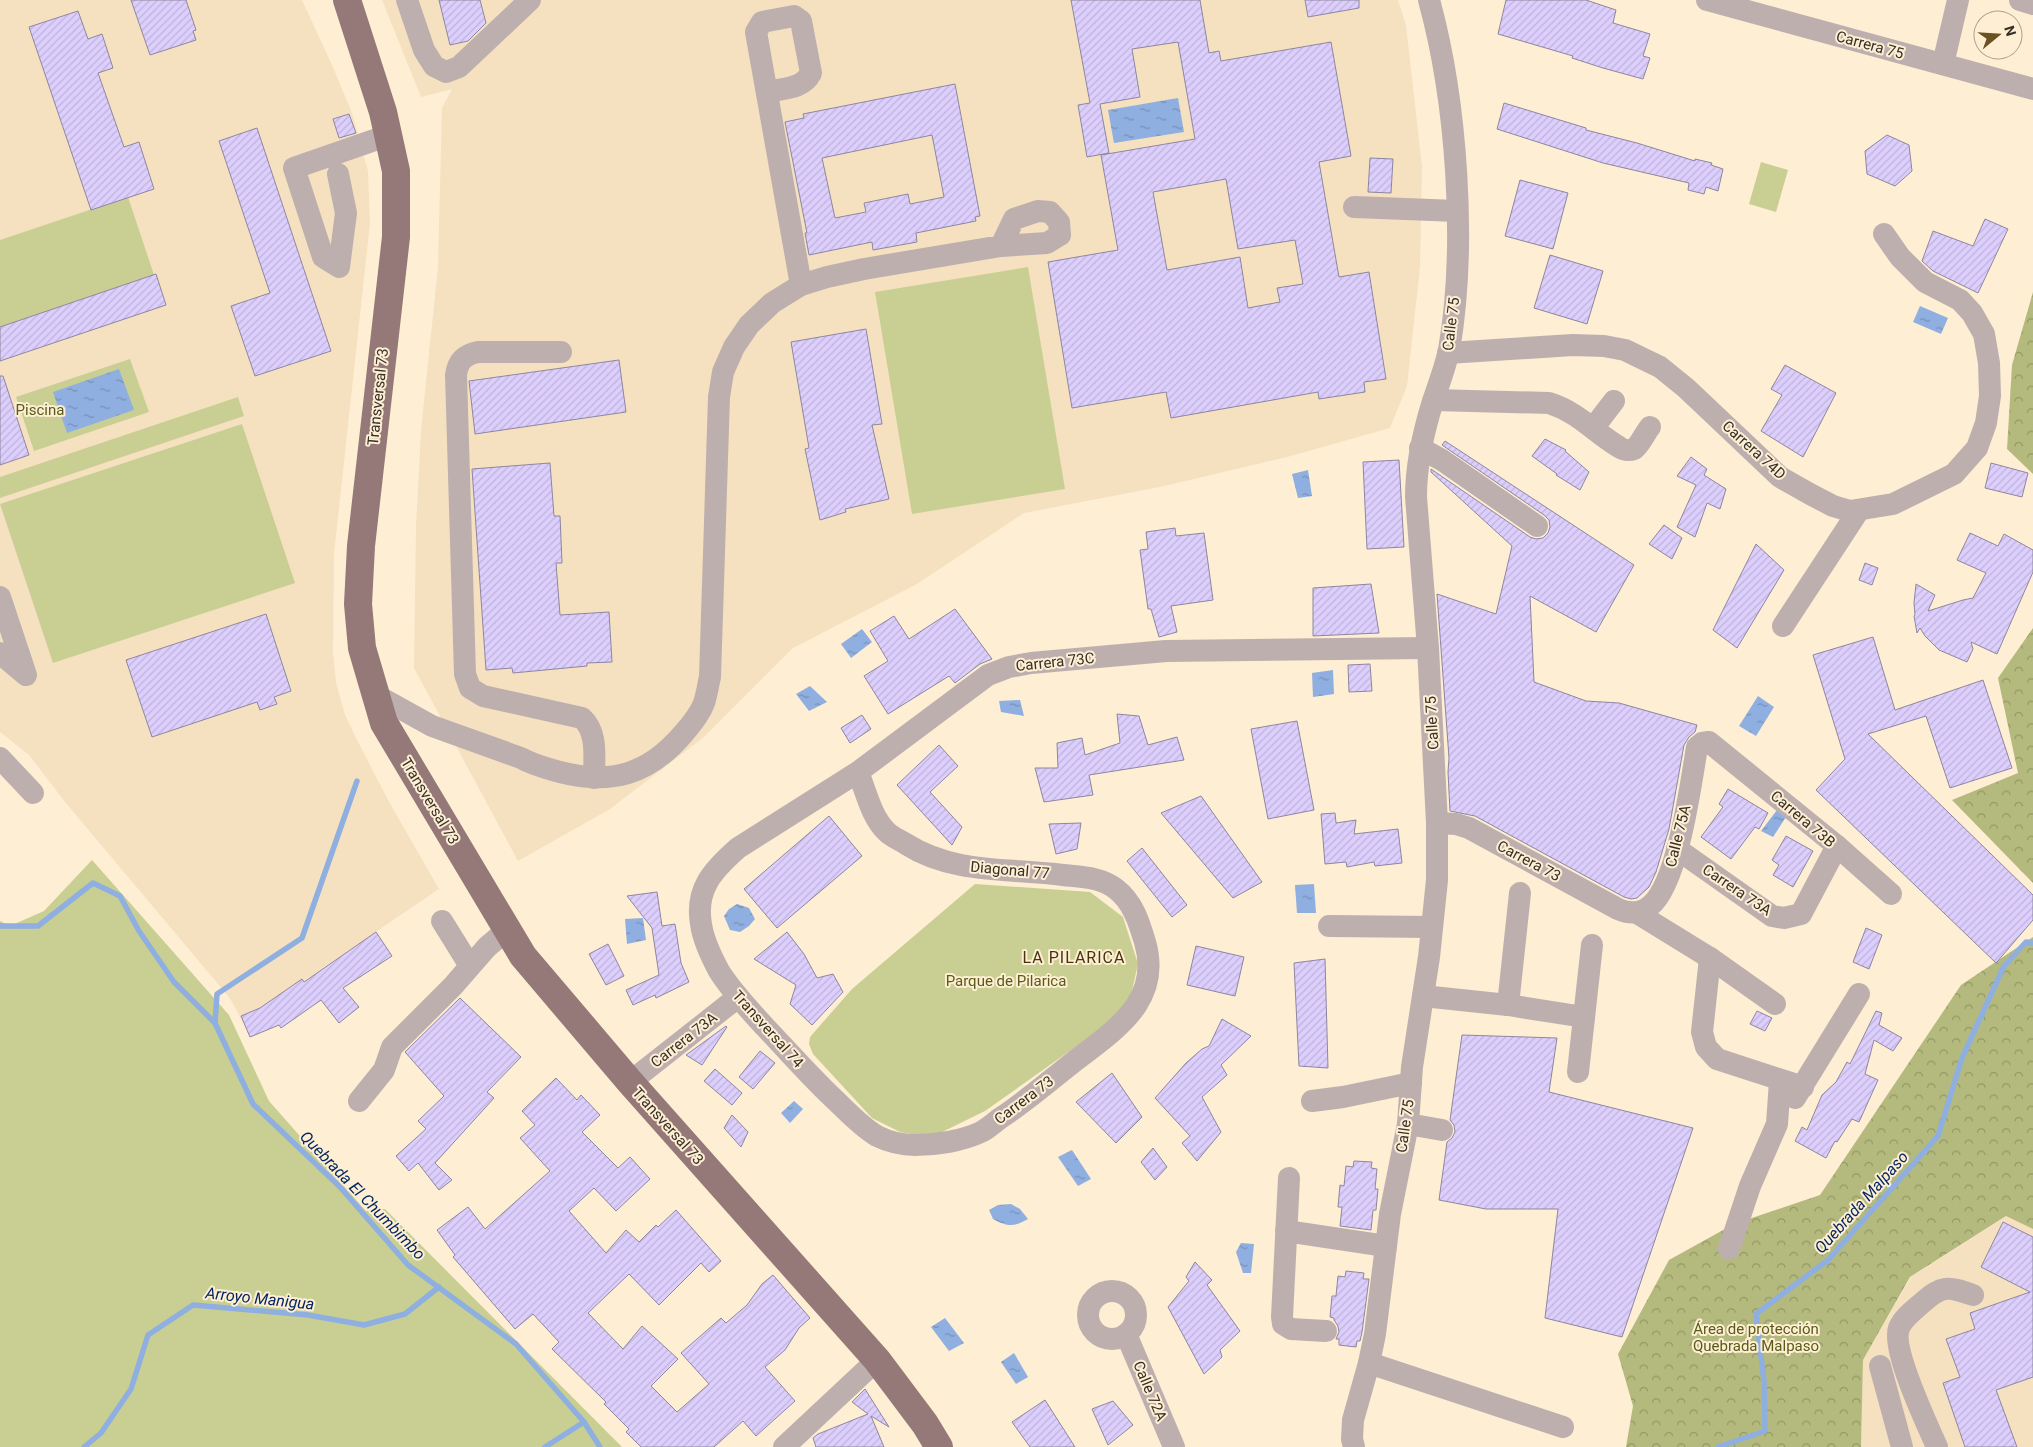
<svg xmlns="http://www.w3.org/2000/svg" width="2033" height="1447" font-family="Roboto,sans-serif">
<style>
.built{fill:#f5e1c0}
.green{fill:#c9cf92}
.forest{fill:url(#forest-crowns)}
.water{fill:url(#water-ripples)}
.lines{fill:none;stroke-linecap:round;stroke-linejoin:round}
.stream{stroke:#8fafe1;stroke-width:5.5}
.building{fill:url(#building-hatch);stroke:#8d86a0;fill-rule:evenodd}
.minor{stroke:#beafaf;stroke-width:22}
.major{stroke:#947978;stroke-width:28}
.labels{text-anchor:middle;stroke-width:4;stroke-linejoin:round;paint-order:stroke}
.street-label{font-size:15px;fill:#363026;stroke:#feeed3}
.park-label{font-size:15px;fill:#585c18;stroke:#feeed3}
.neighbourhood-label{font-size:16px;letter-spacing:1px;fill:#47340d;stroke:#feeed3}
.water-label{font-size:16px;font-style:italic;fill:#00255e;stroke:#feeed3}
</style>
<defs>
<pattern id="forest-crowns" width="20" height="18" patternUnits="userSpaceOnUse" patternTransform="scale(1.25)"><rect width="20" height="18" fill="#b4ba7d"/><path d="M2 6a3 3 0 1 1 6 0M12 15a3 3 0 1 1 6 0" fill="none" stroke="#939866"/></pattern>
<pattern id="water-ripples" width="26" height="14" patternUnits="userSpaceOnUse" patternTransform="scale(1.25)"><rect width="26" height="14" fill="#8fafe1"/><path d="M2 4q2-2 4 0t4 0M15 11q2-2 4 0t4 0" fill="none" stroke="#768fb6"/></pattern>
<pattern id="building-hatch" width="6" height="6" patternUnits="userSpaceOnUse" patternTransform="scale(1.25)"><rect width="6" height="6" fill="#ddcffd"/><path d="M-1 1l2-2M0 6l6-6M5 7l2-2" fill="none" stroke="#beb2d9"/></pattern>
</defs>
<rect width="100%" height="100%" fill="#feeed3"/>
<g class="built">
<path d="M0,0H302L332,65L352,113L368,171L370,223L334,554L333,652L336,683L345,715L355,736L388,800L439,889L243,1022L229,997L65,802L29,755L0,732Z"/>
<path d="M382,0H1398L1406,25L1422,167L1420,267L1407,386L1390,428L1291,456L1160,487L1024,513L917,584L793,648L704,737L610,809L518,861L414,668L416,526L421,430L438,267L442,108L452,89L421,97Z"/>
<path d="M2007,1216L2033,1229V1447H1861L1863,1360L1911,1277Z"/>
</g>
<g class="green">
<path d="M1761,162L1788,170L1776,212L1749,204Z"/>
<path d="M128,197L154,275L0,327V240Z"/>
<path d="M1028,267L1065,489L912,514L875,292Z"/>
<path d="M130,359L149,412L34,451L16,397Z"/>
<path d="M238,397L244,416L0,498V477Z"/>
<path d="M242,424L295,583L53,663L0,504Z"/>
<path d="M92,860L229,1015L269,1101L366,1211L385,1209L622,1447H0V921L10,926L44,911Z"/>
<path d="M975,884L1090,892L1123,917L1138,964L1131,995L1115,1019L985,1111L938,1134L917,1135L900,1132L872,1118L813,1054L809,1044L810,1037L852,989Z"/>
</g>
<g class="forest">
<path d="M2033,292V474L2007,449L2012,365Z"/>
<path d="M2033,628V883L1952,800L2018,773L1998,678Z"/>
<path d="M2033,937V1229L2006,1216L1910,1277L1863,1360L1861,1447H1626L1633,1406L1618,1354L1669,1260L1734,1224L1820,1195L1961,985Z"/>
</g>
<g class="water">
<path d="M1178,98L1184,132L1114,143L1108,110Z"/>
<path d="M1920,306L1948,318L1941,334L1913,322Z"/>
<path d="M119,369L134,410L67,433L53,392Z"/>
<path d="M1308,470L1312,496L1298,498L1292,474Z"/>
<path d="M862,629L872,642L851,658L841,644Z"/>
<path d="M1333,670L1334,694L1313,697L1312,673Z"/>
<path d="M810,686L827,702L809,711L796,694Z"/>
<path d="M1758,696L1774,707L1756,736L1739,726Z"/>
<path d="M1020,700L1024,716L1001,712L999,701Z"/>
<path d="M1777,810L1786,817L1773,837L1761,831Z"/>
<path d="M1314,884L1316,913H1297L1295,885Z"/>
<path d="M737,904L749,908L755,919L749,926L740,932L730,930L724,916L729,909Z"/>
<path d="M643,918L646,940L627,944L625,919Z"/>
<path d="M794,1101L803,1109L790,1123L781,1113Z"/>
<path d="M1072,1150L1091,1179L1078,1186L1058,1157Z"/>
<path d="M1011,1204L1020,1209L1028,1219C1014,1227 1008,1227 993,1219L989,1210L998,1205Z"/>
<path d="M1241,1243L1254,1244L1251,1273H1243L1236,1252Z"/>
<path d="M945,1318L964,1343L949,1351L931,1327Z"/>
<path d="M1014,1353L1028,1377L1016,1384L1001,1362Z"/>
</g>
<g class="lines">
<g class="stream">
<path d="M357,781L302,938L217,994L215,1023L253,1104L340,1187L408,1265L516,1344L584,1422L600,1447"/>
<path d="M0,926H38L93,883L120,896L139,931L174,982L215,1023"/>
<path d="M84,1447L101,1433L131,1389L148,1335L193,1305L308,1315L364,1325L405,1314L439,1287"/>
<path d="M545,1447L584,1422"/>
<path d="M1718,1447L1765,1431L1764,1381L1756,1314L1828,1260L1938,1136L1962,1058L2004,966L2026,942L2033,943"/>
</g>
</g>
<g class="building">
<path d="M131,0H186L196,30L193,31L196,40L150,55Z"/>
<path d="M439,0H480L486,23L468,41L450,45Z"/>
<path d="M1071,0H1200L1209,53L1219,51L1221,61L1331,42L1351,156L1319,162L1339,277L1369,272L1386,379L1364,382L1365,392L1319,399L1318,392L1171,418L1166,392L1072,408L1048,262L1118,250L1101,155L1195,139L1178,42L1132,49L1140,97L1100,104L1109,153L1087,157L1078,105L1090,103ZM1226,179L1238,249L1295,240L1303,284L1277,288L1280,302L1248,308L1240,257L1167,270L1153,192Z"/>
<path d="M1305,0H1359V8L1308,17Z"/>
<path d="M1506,0H1586L1616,10L1613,23L1650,34L1643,56L1650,58L1643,79L1603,68L1572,58L1573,56L1498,34Z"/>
<path d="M78,11L88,39L102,34L113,68L98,73L124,147L139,142L154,189L91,210L29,27Z"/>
<path d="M955,84L980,216L975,217L976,221L916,233L917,242L873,250L872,242L809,255L805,233H807L785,122L804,118L803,114ZM932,135L944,197L910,204L908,194L864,203L866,212L835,218L822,158Z"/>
<path d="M1504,103L1586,128V130L1637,143L1695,161V159L1712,163L1711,165L1723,169L1718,191L1706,187L1704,194L1688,190L1689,183L1603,163L1497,129Z"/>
<path d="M349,114L356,133L339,138L333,119Z"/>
<path d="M257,128L331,351L255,376L231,306L270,293L219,141Z"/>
<path d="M1887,135L1909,145L1912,171L1895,186L1867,174L1865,151Z"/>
<path d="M1370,158L1393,159L1391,193L1368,192Z"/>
<path d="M1520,180L1568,193L1553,249L1505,236Z"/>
<path d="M1985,219L2008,229L1978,293L1933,271L1922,261L1933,231L1973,246Z"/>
<path d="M1550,255L1603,271L1587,324L1534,308Z"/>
<path d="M156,274L166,305L0,361V327Z"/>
<path d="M866,329L882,424L872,425L889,499L845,509L846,512L820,520L805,449L809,448L791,342Z"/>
<path d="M619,360L626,412L475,434L469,381Z"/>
<path d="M1785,365L1836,393L1803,457L1761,431L1782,395L1771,389Z"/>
<path d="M0,376H3L29,455L0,465Z"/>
<path d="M1545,439L1566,450L1565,451L1589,472L1580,490L1556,475L1557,474L1532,456Z"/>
<path d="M1445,441L1634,565L1596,632L1530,596L1534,682L1586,701L1619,703L1697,725L1695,732L1689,737L1684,745L1669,829L1656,872L1649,887L1637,898L1631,899L1624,897L1475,816L1450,811L1448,772L1449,758L1437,594L1496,614L1512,546L1431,472V469L1530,537L1536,539L1543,538L1548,533L1550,527L1549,520L1544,515L1442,445Z"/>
<path d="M1691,457L1707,469L1704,475L1726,489L1720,509L1707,503L1695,537L1677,527L1696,485L1677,476Z"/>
<path d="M1399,460L1404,547L1367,549L1363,462Z"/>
<path d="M550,463L554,516H560L562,563H556L560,615L609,612L612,662L587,663V666L513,673L512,668L486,670L472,469Z"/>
<path d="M1991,463L2028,473L2022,497L1985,488Z"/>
<path d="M1664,525L1682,538L1672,559L1649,544Z"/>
<path d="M1175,528L1176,536L1204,533L1213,600L1171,606L1177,632L1159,637L1151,609H1148L1140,550L1148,549L1146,532Z"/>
<path d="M1970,533L1998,546L2004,534L2033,550V572L1997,654L1971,642L1973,649L1967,662L1939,650L1925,636L1920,628L1917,633L1914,616L1915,615L1914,603L1916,584L1935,595L1928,611L1963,600L1973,598L1986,573L1957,560Z"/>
<path d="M1756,544L1784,570L1737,648L1713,630Z"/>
<path d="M1865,563L1878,568L1872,585L1859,580Z"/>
<path d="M1371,584L1379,633L1313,636V588Z"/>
<path d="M955,609L992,659L980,664L955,683L949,676L888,714L864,676L888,661L870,631L894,616L909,639Z"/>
<path d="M266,614L291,691L274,697L277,704L260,710L257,702L152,737L126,660Z"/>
<path d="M1873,637L1895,710L1983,680L2012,768L1950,788L1926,716L1868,734L2033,895V920L1996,963L1816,790L1845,759L1813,655Z"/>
<path d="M1370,664L1372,691L1349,692L1348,665Z"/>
<path d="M1117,714L1139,716L1148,745L1177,737L1184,760L1089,775L1093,795L1044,802L1035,768H1058L1057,743L1082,738L1085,755L1120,743Z"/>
<path d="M862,715L871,729L850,743L841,728Z"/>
<path d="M1297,721L1314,810L1268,819L1251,729Z"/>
<path d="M939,745L958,766L930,792L962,827L952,845L897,785Z"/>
<path d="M1728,789L1768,813L1759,829L1755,827L1731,859L1701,837L1723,807L1719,804Z"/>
<path d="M1201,796L1262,882L1233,898L1161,813Z"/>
<path d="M1335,813L1336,823L1356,820L1354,834L1398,829L1402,863L1375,866L1374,862L1347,867L1346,862L1325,864L1321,814Z"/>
<path d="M829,816L862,856L777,928L744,889Z"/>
<path d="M1081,823L1077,849L1056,854L1049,824Z"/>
<path d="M1786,836L1813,851L1793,887L1773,875L1779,865L1772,860Z"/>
<path d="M1142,848L1187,905L1172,917L1127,861Z"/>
<path d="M657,892L662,926L675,924L681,963L689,982L656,998L655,995L633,1005L626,990L659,975L652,928L627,896Z"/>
<path d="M1866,928L1882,935L1869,969L1853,962Z"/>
<path d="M376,932L392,956L343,988L359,1007L339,1023L321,1000L281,1028L279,1025L250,1037L241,1016L260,1008L302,979L304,982Z"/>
<path d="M787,932L804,954L817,978L833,974L843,992L812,1025L790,1004L796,985L754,959Z"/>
<path d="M608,944L624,976L606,985L589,954Z"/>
<path d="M1196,946L1244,957L1235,996L1187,985Z"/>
<path d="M1325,959L1328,1068L1299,1066L1294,963Z"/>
<path d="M460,998L521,1057L487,1092L494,1098L435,1163L452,1180L439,1190L418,1163L409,1171L396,1156L426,1129L418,1121L444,1096L405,1052Z"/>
<path d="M1757,1011L1772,1018L1765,1031L1750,1024Z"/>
<path d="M1876,1011L1882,1013L1879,1025L1902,1038L1893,1051L1874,1040L1865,1074L1878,1080L1859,1122L1852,1119L1837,1142L1835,1141L1826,1158L1795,1141L1802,1127L1807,1130L1822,1095L1836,1082L1847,1062L1850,1064Z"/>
<path d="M1222,1019L1251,1036L1221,1065L1227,1075L1202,1097L1221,1132L1197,1161L1182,1143L1190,1136L1155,1098L1186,1063L1202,1049L1209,1046Z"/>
<path d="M726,1026L727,1027L702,1065L686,1055Z"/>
<path d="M1462,1035L1557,1038L1549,1092L1693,1128L1622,1337L1545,1318L1558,1209H1486L1439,1200L1447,1142L1452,1138L1455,1132L1454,1125L1450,1120Z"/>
<path d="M760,1051L775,1063L753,1089L739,1077Z"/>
<path d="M715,1069L742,1093L732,1105L704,1081Z"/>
<path d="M1112,1073L1142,1117L1116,1143L1076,1102Z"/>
<path d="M556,1078L577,1100L581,1095L600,1115L582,1132L618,1168L630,1157L650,1179L616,1211L594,1188L569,1211L606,1253L626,1230L639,1242L656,1225L658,1227L676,1210L721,1261L709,1272L701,1263L659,1305L629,1274L588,1313L623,1349L642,1326L678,1359L651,1386L677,1412L709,1384L681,1353L721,1318L726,1323L747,1305L762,1284L773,1275L810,1318L799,1328L785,1350L765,1367L795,1401L756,1436L743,1421L714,1447H641L626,1432L629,1429L604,1404L606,1402L552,1349L559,1342L533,1314L515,1329L453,1257L455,1255L437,1230L468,1207L485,1229L550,1171L520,1138L535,1125L522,1111Z"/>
<path d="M732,1115L748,1132L741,1147L724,1128Z"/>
<path d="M1153,1148L1167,1167L1155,1180L1141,1162Z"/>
<path d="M1354,1161L1372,1162L1371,1168L1377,1169L1375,1189H1378L1376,1210H1373L1371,1230L1340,1226L1342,1207H1338L1340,1185L1344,1186L1346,1166L1353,1167Z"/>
<path d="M2003,1222L2033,1237V1377L1996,1390L2017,1447H1965L1943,1383L1960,1377L1946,1339L1975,1329L1970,1313L2030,1292L1981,1267Z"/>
<path d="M1195,1262L1212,1280L1207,1285L1240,1331L1220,1350L1222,1357L1204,1374L1168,1307L1189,1281L1186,1277Z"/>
<path d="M1346,1271L1364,1273L1363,1279H1369L1362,1332L1360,1341H1357L1356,1347L1339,1345V1339H1336L1339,1332L1338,1326L1334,1320V1318L1330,1317L1332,1296H1336L1338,1276L1345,1277Z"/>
<path d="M865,1389L889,1427L871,1416L884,1447H816L813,1438L818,1434L868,1414L852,1402Z"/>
<path d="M1045,1400L1075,1447H1030L1012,1422Z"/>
<path d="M1113,1401L1133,1425L1108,1445L1092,1409Z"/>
</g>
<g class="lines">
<g class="minor">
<path d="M407,0L424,50L434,66L446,72L459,67L530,0"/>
<path d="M1707,0L2033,89"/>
<path d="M2020,0L2033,4"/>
<path d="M1943,64L1958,0"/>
<path d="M767,92C784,88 803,89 811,73L801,21L794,16L762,22L756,32L801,285"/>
<path d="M338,174L346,213L339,267L323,257L294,168L389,135"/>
<path d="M1354,207L1457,211"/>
<path d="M561,352H478C464,355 458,361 456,375L465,674L470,688L483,696L582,718C598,732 594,758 594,778"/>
<path d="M1448,353L1573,345L1604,346L1625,350L1660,367L1686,388L1780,477L1810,494L1833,506L1850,511L1893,504L1954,474L1977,448L1986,423L1990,396L1989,363L1984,334L1972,313L1960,300L1925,282L1900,257L1884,234"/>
<path d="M1434,400L1549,403C1578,412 1594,432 1619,447C1623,450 1629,451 1634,449C1640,445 1645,433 1650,427"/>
<path d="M1594,427L1614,401"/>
<path d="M1420,448L1442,460L1537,526"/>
<path d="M0,597L26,675L0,653"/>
<path d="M1783,626L1859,510"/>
<path d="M376,695L432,726L521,758C533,765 546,768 560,772C611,785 648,775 683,734C691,725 700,714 704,703C707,694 708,685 710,677L719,397L723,372L734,347L749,325L772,303L801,285L827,277L864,269L1001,246L1047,243L1060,235L1059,222L1050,212L1038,211L1014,219L1001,246"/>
<path d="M0,758L33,793"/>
<path d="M858,772C866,791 871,817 887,832C892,837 900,840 906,844C953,874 1009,868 1063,875C1081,877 1101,877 1116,889C1133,902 1139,922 1145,942C1160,994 1126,1022 1088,1051C1058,1073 1030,1099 999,1119C993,1124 987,1129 981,1132C962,1141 936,1145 915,1145C902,1145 889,1142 877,1136C860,1126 846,1110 831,1096C808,1074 787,1050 765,1027C749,1009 732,992 719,971C712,958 703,939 701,924C695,889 713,870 738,848L858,772L988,675L1009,667L1031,663L1166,651L1428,648"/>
<path d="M1437,823L1456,824L1469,828L1618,909C1629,914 1640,914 1650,906C1678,884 1691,783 1697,747L1702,743L1709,742L1837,846L1891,894"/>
<path d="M1677,849L1772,916L1784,918L1801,914L1837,846"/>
<path d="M1637,913L1710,958L1775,1004"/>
<path d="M442,921L470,966"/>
<path d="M1329,926L1432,927"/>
<path d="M1710,958L1702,1032L1706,1047L1717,1059L1803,1087"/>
<path d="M1423,996L1508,1005L1584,1017"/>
<path d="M1508,1005L1520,893"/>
<path d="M1578,1072L1592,945"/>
<path d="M630,1082L738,997"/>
<path d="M1795,1098L1859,994"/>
<path d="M359,1101L384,1070L392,1047L453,986L487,947L507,930"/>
<path d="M1312,1101L1343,1097L1411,1083"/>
<path d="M1408,1124L1442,1130"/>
<path d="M1289,1178L1282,1317L1283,1324L1291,1329L1326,1331"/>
<path d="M1286,1231L1386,1246"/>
<path d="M1729,1249L1750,1186L1777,1124L1780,1081"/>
<circle cx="1112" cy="1315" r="24"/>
<path d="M1126,1334L1174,1447"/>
<path d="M1369,1363L1563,1427"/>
<path d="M1880,1366L1902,1447"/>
<path d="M784,1447L877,1360"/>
<path d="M1354,1447L1352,1439L1353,1420L1369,1363L1375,1334L1390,1214L1408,1124L1412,1067L1429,957L1437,880V823L1428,648L1416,497C1416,464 1423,433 1433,401C1439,384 1445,368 1449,350C1467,246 1457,102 1429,0"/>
<path d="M1937,1447C1927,1424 1891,1349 1899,1328C1903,1318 1914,1310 1922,1303C1942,1285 1948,1286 1973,1295"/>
</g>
<path class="major" d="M347,0L383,112L396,171V237L361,546L358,604L362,648L384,723L523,956L630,1082L877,1360L925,1424L939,1447"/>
</g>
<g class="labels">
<g class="street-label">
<text transform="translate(1870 45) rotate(15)" y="5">Carrera 75</text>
<text transform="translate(1451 324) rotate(-83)" y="5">Calle 75</text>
<text transform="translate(378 397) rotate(-84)" y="5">Transversal 73</text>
<text transform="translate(1754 450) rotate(42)" y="5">Carrera 74D</text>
<text transform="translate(1055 662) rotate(-6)" y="5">Carrera 73C</text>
<text transform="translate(1432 723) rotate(-93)" y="5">Calle 75</text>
<text transform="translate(430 801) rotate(59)" y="5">Transversal 73</text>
<text transform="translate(1803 819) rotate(40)" y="5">Carrera 73B</text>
<text transform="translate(1678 836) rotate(-76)" y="5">Calle 75A</text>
<text transform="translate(1529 861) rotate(28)" y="5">Carrera 73</text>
<text transform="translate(1010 870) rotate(5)" y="5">Diagonal 77</text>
<text transform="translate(1737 890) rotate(34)" y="5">Carrera 73A</text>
<text transform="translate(768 1029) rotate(48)" y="5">Transversal 74</text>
<text transform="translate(684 1040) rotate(-38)" y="5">Carrera 73A</text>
<text transform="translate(1024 1100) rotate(-37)" y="5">Carrera 73</text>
<text transform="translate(668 1126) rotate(48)" y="5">Transversal 73</text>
<text transform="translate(1405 1126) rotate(-82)" y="5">Calle 75</text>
<text transform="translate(1150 1391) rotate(67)" y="5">Calle 72A</text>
</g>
<g class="park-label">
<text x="40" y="415">Piscina</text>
<text x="1006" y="986">Parque de Pilarica</text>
<text x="1756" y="1334">Área de protección<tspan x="1756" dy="17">Quebrada Malpaso</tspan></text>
</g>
<g class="neighbourhood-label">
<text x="1074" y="963">LA PILARICA</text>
</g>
<g class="water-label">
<text transform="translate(363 1195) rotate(46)" y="6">Quebrada El Chumbimbo</text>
<text transform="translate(1861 1202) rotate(-48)" y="6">Quebrada Malpaso</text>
<text transform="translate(260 1298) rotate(6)" y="6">Arroyo Manigua</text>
</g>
</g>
<g transform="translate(1998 35) rotate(72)"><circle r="24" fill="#feeed3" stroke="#aea28e"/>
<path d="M0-4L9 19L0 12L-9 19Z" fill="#6c5223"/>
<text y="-8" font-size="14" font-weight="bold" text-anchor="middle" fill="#363026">N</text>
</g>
</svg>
